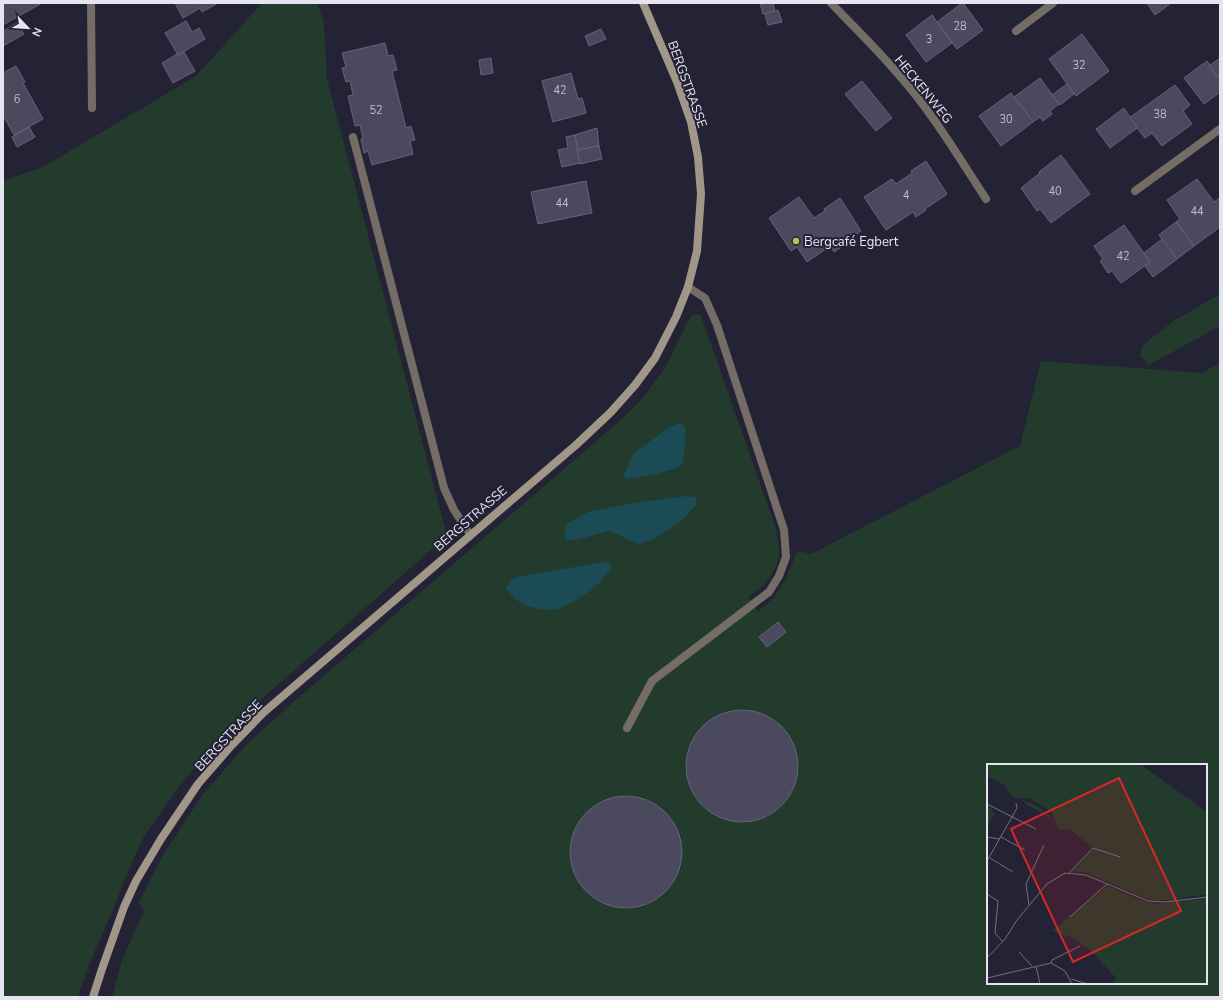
<svg xmlns="http://www.w3.org/2000/svg" width="1223" height="1000" font-family="'Nunito Sans',sans-serif">
<style>
.green{fill:#233b2c;fill-rule:evenodd}
.water{fill:#1b4b54}
.building{fill:#4a495d;stroke:#646379}
.lines{fill:none;stroke-linecap:round;stroke-linejoin:round}
.lane{stroke:#746d65;stroke-width:8}
.street{stroke:#746d65;stroke-width:8}
.secondary{stroke:#a19789;stroke-width:8}
.poi-dot{fill:#b6c149;stroke:#242235;stroke-width:1.5}
.labels{text-anchor:middle;stroke-width:4;stroke-linejoin:round;paint-order:stroke}
.number-label{font-size:11px;fill:#bebdcc}
.street-label{font-size:13px;fill:#e5e4f1;stroke:#242235}
.poi-label{font-size:13px;fill:#e5e4f1;stroke:#242235;text-anchor:start}
.inset-road{fill:none;stroke:#717080;stroke-width:1}
.view{fill:#d62828;fill-opacity:0.15;stroke:#d62828;stroke-width:2}
.inset-edge{fill:none;stroke:#e5e4f1;stroke-width:2}
</style>
<rect width="100%" height="100%" fill="#242235"/>
<g class="green">
<path d="M262,3H317L324,23L327,79L447,536L231,726L181,784L144,836L125,878L116,903L90,962L78,997H3V181L43,167L196,76Z"/>
<path d="M1220,294V326L1149,365L1140,356L1143,345L1175,320Z"/>
<path d="M700,314L705,327L776,529C777,537 780,547 779,555C776,575 763,586 748,597L758,611L774,598L786,579L797,551L811,554L1020,446L1041,361L1203,373L1220,362V997H112L122,960L144,911L139,902L163,855L203,794L246,745L298,698L623,418L644,397L666,366L691,315ZM988,765H1206V983H988Z"/>
</g>
<g class="water">
<path d="M680,423L685,427V448L682,465C665,473 646,476 627,479L623,476L634,453L670,427Z"/>
<path d="M687,496L696,497L697,504L681,521L654,539L638,544L610,531L575,540L566,539L564,532L568,523L588,512L633,503Z"/>
<path d="M604,562L610,563L612,568L600,582L587,593L573,602L557,609L544,610L526,606L515,599L505,587L516,577Z"/>
</g>
<g class="building">
<path d="M3,3H42L3,25Z"/>
<path d="M175,3H218L202,12L200,8L183,18Z"/>
<path d="M760,3H773L775,11L763,14Z"/>
<path d="M962,3H963L983,30L957,49L937,22Z"/>
<path d="M1147,3H1171L1155,15Z"/>
<path d="M778,10L782,22L768,25L765,14Z"/>
<path d="M932,15L952,43L926,62L906,35Z"/>
<path d="M186,21L192,32L199,28L205,39L178,55L165,33Z"/>
<path d="M17,23L24,34L3,46V31Z"/>
<path d="M601,29L606,39L589,46L585,36Z"/>
<path d="M1082,34L1109,71L1076,96L1049,59Z"/>
<path d="M385,43L388,56L393,55L397,70L392,71L406,128L411,126L415,140L410,141L413,154L372,165L368,151L364,153L361,139L363,138L360,125L355,126L348,96L353,95L350,81L346,82L342,68L346,67L342,53Z"/>
<path d="M184,52L195,71L173,83L162,63L177,54L178,55Z"/>
<path d="M491,58L493,73L481,75L479,60Z"/>
<path d="M1220,58V80L1209,66Z"/>
<path d="M1207,61L1210,65L1209,66L1220,80V92L1204,104L1184,78Z"/>
<path d="M16,66L25,82L23,83L43,119L14,135L3,115V73Z"/>
<path d="M571,73L578,99L582,98L586,113L553,122L542,81Z"/>
<path d="M1040,78L1059,104L1050,111L1052,114L1043,121L1040,117L1033,122L1014,97Z"/>
<path d="M862,81L892,118L876,131L845,94Z"/>
<path d="M1067,84L1074,94L1060,105L1052,95Z"/>
<path d="M1175,85L1190,105L1183,111L1192,124L1162,146L1152,133L1145,138L1129,118Z"/>
<path d="M1011,93L1033,122L1001,146L979,116Z"/>
<path d="M1124,108L1137,128L1110,148L1096,129Z"/>
<path d="M29,127L35,137L17,147L12,137Z"/>
<path d="M597,128L599,146L577,150L575,135Z"/>
<path d="M575,135L580,163L562,167L558,150L568,148L566,137Z"/>
<path d="M599,146L602,159L580,164L577,150Z"/>
<path d="M1061,155L1090,194L1051,223L1040,209L1037,211L1021,188L1040,173L1039,172Z"/>
<path d="M926,161L947,194L925,209L926,210L916,217L913,212L886,230L864,197L892,179L896,184L912,173L911,171Z"/>
<path d="M1197,179L1214,202L1220,198V227L1194,246L1176,222L1180,219L1167,200Z"/>
<path d="M586,181L592,213L538,224L531,192Z"/>
<path d="M799,197L814,218L825,211L824,209L840,198L861,231L842,244L843,246L834,252L830,246L807,262L797,247L791,251L769,218Z"/>
<path d="M1176,222L1194,246L1177,259L1159,235Z"/>
<path d="M1124,225L1150,262L1121,283L1112,271L1108,273L1100,261L1103,259L1094,246Z"/>
<path d="M1162,239L1177,259L1153,277L1145,266L1150,262L1144,253Z"/>
<path d="M778,622L786,632L767,647L759,637Z"/>
<circle cx="742" cy="766" r="56"/>
<circle cx="626" cy="852" r="56"/>
</g>
<g class="lines">
<g class="lane">
<path d="M353,137L444,488L454,510L470,534"/>
<path d="M627,728L652,681L769,592L779,576L786,557L784,530L717,325L705,298L688,287"/>
</g>
<g class="street">
<path d="M91,3L92,108"/>
<path d="M831,3C853,26 877,49 898,74C932,112 958,156 986,199"/>
<path d="M1016,31L1053,3"/>
<path d="M1135,191L1220,129"/>
</g>
<path class="secondary" d="M93,997L102,969L124,907L136,881L161,839L198,784L231,746L263,713L576,445L611,412L635,385L655,358L676,317L688,287L697,251L701,194L698,157L691,122L677,82L643,3"/>
</g>
<circle class="poi-dot" cx="796" cy="241" r="4"/>
<g class="labels">
<g class="number-label">
<text x="960" y="30">28</text>
<text x="929" y="43">3</text>
<text x="1079" y="69">32</text>
<text x="560" y="94">42</text>
<text x="17" y="103">6</text>
<text x="376" y="114">52</text>
<text x="1160" y="118">38</text>
<text x="1006" y="123">30</text>
<text x="1055" y="195">40</text>
<text x="906" y="199">4</text>
<text x="562" y="207">44</text>
<text x="1197" y="215">44</text>
<text x="1123" y="260">42</text>
</g>
<g class="street-label">
<text transform="translate(688 84) rotate(70)" y="5">BERGSTRASSE</text>
<text transform="translate(924 89) rotate(51)" y="5">HECKENWEG</text>
<text transform="translate(470 518) rotate(-41)" y="5">BERGSTRASSE</text>
<text transform="translate(228 735) rotate(-47)" y="5">BERGSTRASSE</text>
</g>
<g class="poi-label">
<text x="804" y="246">Bergcafé Egbert</text>
</g>
</g>
<g transform="translate(987 764)">
<rect width="220" height="220" fill="#242235"/>
<path d="M0,0H153L220,48V130L184,136H162L100,109L85,107L106,85H114L105,83L82,65L72,66L65,48L42,34H28L21,28L19,22L0,12ZM34,35L53,43L67,56L40,41ZM0,39L8,50L0,62ZM121,122L153,136L169,140L220,134V220H125L129,214L102,185L84,173L65,167Z" fill="#233b2c"/>
<path class="inset-road" d="M0,40L49,65M0,73L13,75M14,73L38,86M3,94L26,108M0,97L30,44L29,39M82,109L106,84L133,93M0,130L11,137L8,169L16,178M42,141L39,120L57,81M83,153L120,120M32,188L45,202M0,194L18,175L30,156L60,120L78,109L99,111L161,137L178,138L220,133M64,199L65,196L93,182M49,202L53,220M0,214L64,199L78,207L85,220M84,215L101,220"/>
<path class="view" d="M132,14L194,147L86,198L24,65Z"/>
<rect width="220" height="220" class="inset-edge"/>
</g>
<rect width="1223" height="1000" fill="none" stroke="#e5e4f1" stroke-width="8"/>
<g transform="translate(28 28) rotate(115)" stroke="#242235" stroke-width="3" paint-order="stroke">
<path d="M0-3L7 15L0 10L-7 15Z" fill="#e5e4f1"/>
<text y="-6" font-size="11" font-weight="bold" text-anchor="middle" fill="#e5e4f1">N</text>
</g>
</svg>
